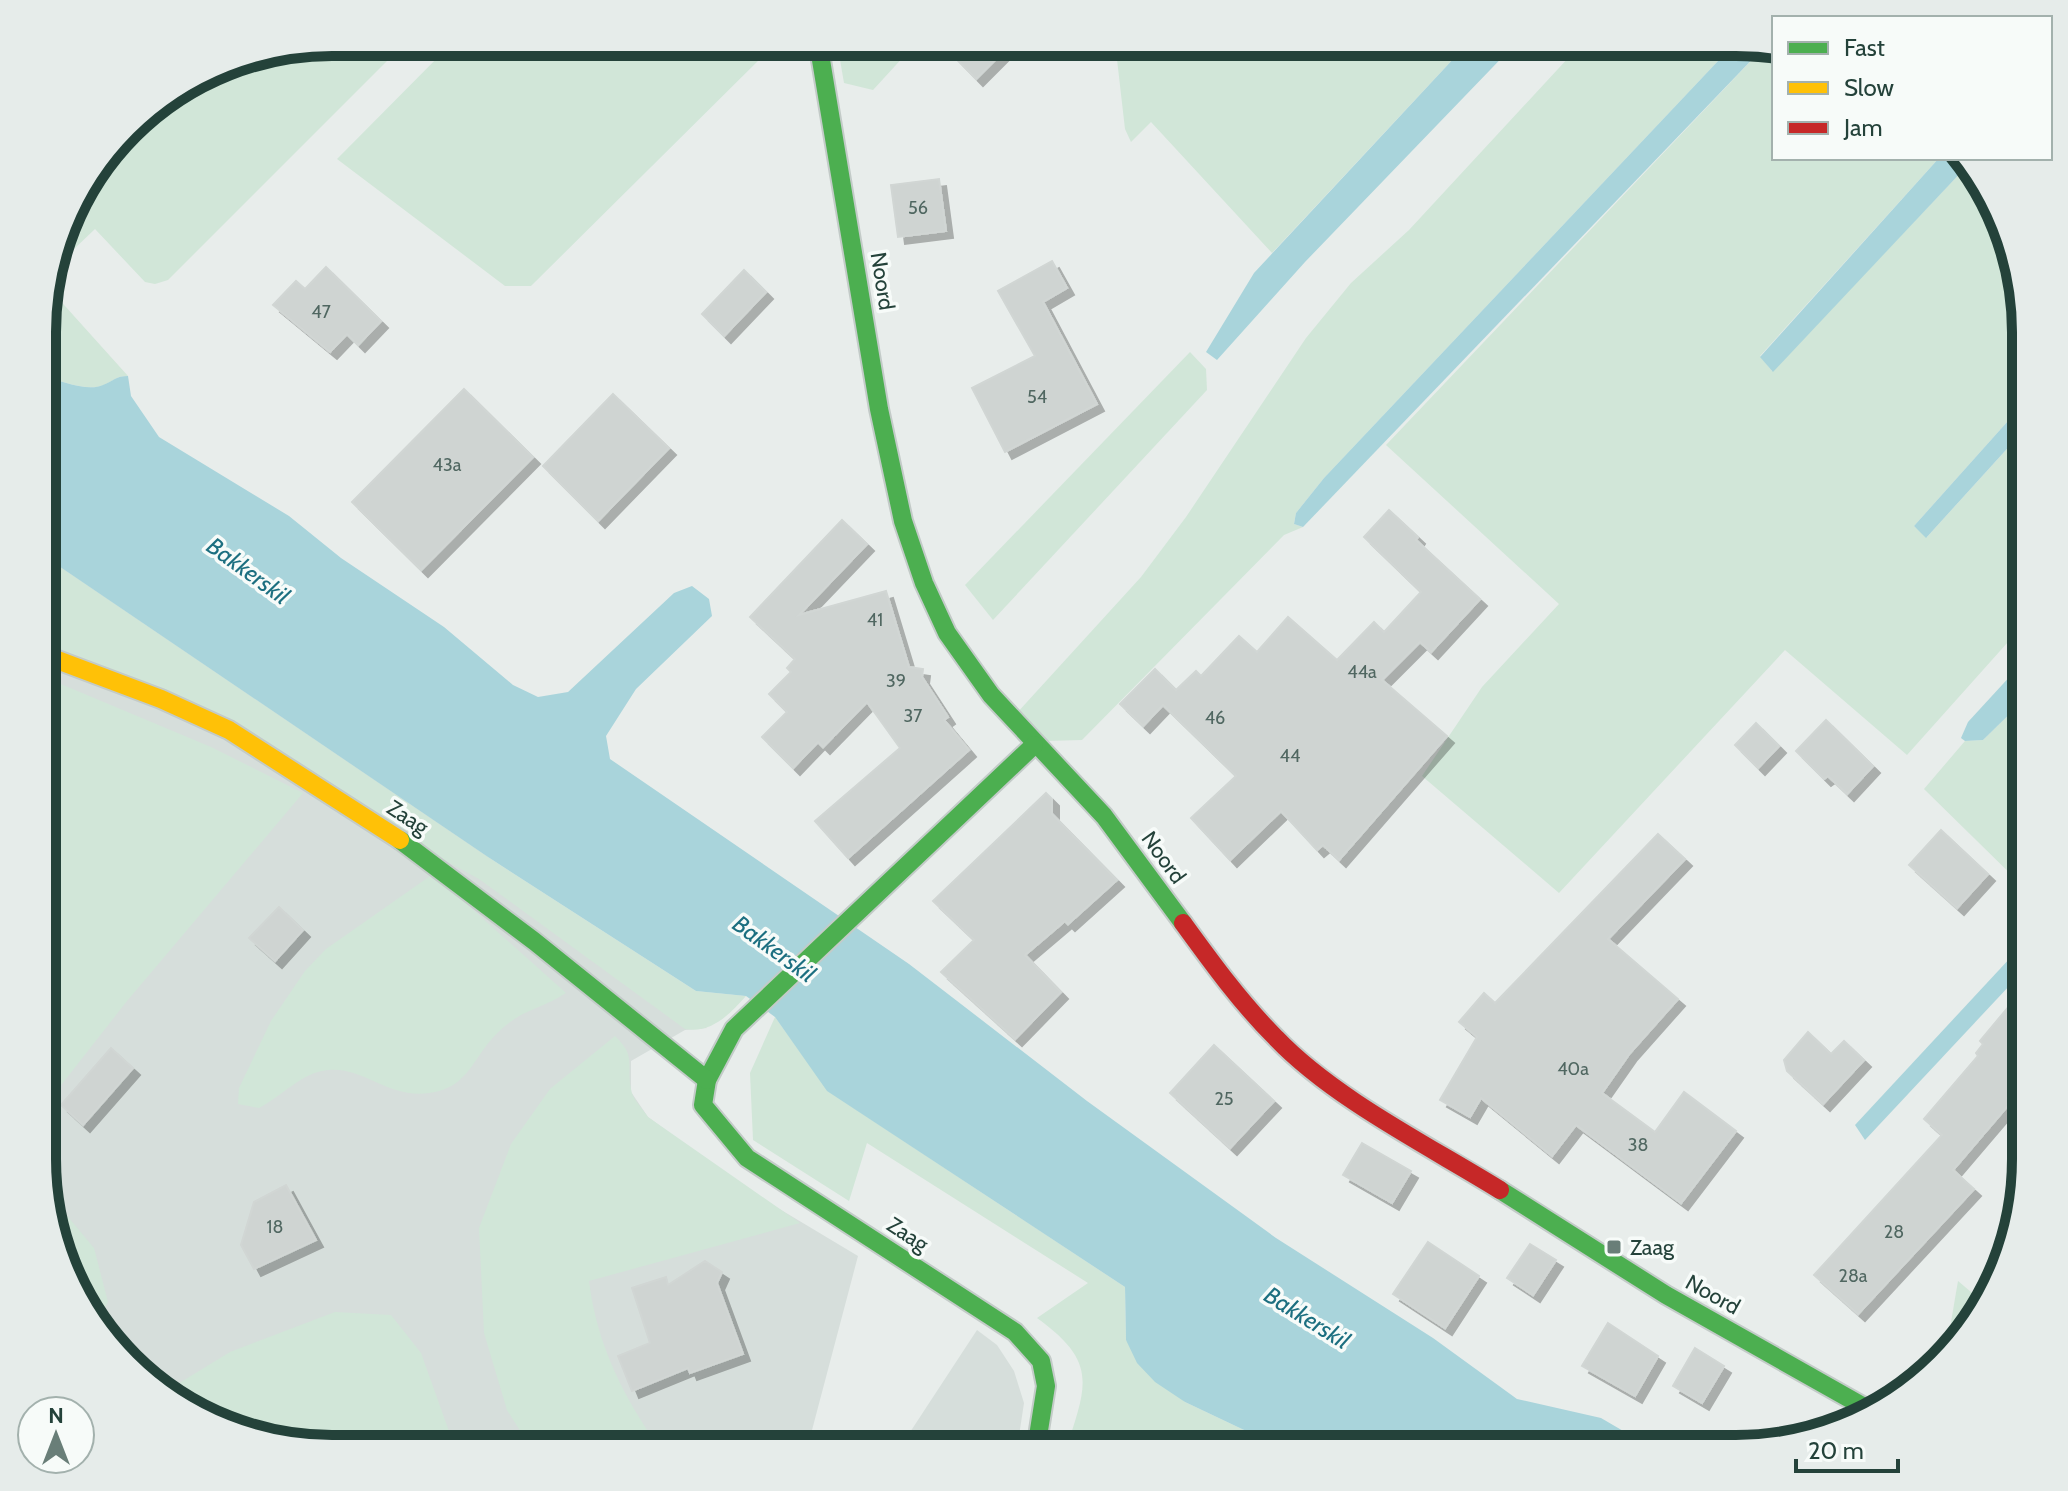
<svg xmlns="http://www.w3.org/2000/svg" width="2068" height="1491" font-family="Cabin,sans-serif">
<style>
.built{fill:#d6dedb}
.green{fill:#d1e6d8}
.water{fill:#a9d4db}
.building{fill:#cfd4d2;stroke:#d1d6d4;stroke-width:2;filter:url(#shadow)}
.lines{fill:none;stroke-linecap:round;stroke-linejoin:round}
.fast-casing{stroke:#c3cbc8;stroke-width:22}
.slow-casing{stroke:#c3cbc8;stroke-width:22}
.jam-casing{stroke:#c3cbc8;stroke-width:22}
.fast{stroke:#4caf50;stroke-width:18}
.slow{stroke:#ffc107;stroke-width:18}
.jam{stroke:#c62828;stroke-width:18}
.poi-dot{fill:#697e78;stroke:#f7fbf9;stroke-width:3}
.labels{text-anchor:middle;stroke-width:7;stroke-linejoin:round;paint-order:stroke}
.number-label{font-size:18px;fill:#506761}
.street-label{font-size:22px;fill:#24423a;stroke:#f7fbf9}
.poi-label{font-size:22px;fill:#24423a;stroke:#f7fbf9;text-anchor:start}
.water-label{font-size:24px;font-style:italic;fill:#1c6f80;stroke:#f7fbf9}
.rim{fill:none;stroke:#24423a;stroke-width:10}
</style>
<defs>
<filter id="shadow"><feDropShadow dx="7" dy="7" stdDeviation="0" flood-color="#0004"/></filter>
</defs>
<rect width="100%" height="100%" fill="#e8edeb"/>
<g class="built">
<path d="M44,556L488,857L707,1028L685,1030L631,1061V1092L648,1117L746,1189L858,1256L807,1449L313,1448L238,1433L155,1389L81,1304L44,1197Z"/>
<path d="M977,1330L997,1345L1014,1371L1024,1403L1017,1449H899Z"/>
</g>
<g class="green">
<path d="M332,42H406L168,280L155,284L145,282L95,229L51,271L72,203L140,114L221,64Z"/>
<path d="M453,42H799L800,45L769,50L531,286H505L337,159Z"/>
<path d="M837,42H917L873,90L844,83Z"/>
<path d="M1115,42H1469L1272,253L1151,122L1131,142L1125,129Z"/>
<path d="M1582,43H1735L1324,478L1296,513L1294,524L1303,527L1284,535L1082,740L1045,741L1015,715L1141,577L1186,517L1306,338L1351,283L1409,230Z"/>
<path d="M1766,45L1774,47V158H1939L1760,356L1772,371L1966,167L1996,203L2025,313V402L1914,526L1927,537L2025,429V623L1907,755L1785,650L1559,893L1422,776L1482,687L1559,604L1386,445Z"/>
<path d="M47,286L128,376C116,376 113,381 104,385C88,392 60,381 44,376Z"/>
<path d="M1190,352L1206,369L1207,390L993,620L965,585Z"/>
<path d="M44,556L488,857L696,991L746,996C730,1014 711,1034 685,1029L479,879L44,640Z"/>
<path d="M44,677L211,747L303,793L127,1001L44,1107Z"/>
<path d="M2025,699V888L1924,789L1965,741L1983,740Z"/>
<path d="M433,874L566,993C534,1013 519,1008 490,1041C474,1060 466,1084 439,1091C392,1104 366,1066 328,1070C302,1072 281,1097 259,1108L238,1104L239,1088L271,1021L305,971L326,949Z"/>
<path d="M775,1017L828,1091L1125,1287L1126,1340L1185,1402L1284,1449H1066C1087,1385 1098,1362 1037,1318L1088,1283L867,1143L849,1201L753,1140L750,1073Z"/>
<path d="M615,1036C637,1057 626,1064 631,1089C632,1099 643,1109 648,1117L800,1223L589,1281C597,1345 623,1396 660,1449L531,1448L507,1410L484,1333L479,1228L511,1144L550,1089Z"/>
<path d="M44,1188L94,1248L108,1302L97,1322L81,1304Z"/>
<path d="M1958,1281L1984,1303L1966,1336L1951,1348V1322Z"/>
<path d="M335,1312L391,1315L421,1353L455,1448H313L238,1433L163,1393L230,1352Z"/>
</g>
<g class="water">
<path d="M1469,42H1517L1305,262L1217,360L1206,352L1254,273Z"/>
<path d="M1735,43L1766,45L1303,527L1294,524L1296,513L1324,478Z"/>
<path d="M1939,158H1959L1966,167L1773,372L1760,357Z"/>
<path d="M44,376C60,381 88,392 103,385C113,381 116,376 128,376L131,396L159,437L289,516L341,558L444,627L513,685L538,697L568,692L674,593L692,586L709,599L712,616L636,689L606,736L610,759L909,964L1087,1101L1276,1238L1433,1338L1517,1399L1601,1418L1654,1449H1284L1185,1402L1155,1382L1137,1363L1126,1340L1125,1287L827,1091L775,1017L746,996L696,991L488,857L44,556Z"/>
<path d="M2025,402V429L1926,538L1914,526Z"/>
<path d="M2025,660V699L1983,740L1965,741L1961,738L1968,722Z"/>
<path d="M2025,942V969L1865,1140L1855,1125Z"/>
</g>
<g class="building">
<path d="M940,42H1013L976,79Z"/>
<path d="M939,179L946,231L898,237L891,185Z"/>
<path d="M1052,261L1067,288L1043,302L1097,404L1005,452L972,388L1035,356L998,291Z"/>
<path d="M326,267L381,321L358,345L347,334L330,352L273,305L296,281L305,289Z"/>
<path d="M744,270L766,292L724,336L702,314Z"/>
<path d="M464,389L533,457L421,570L352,502Z"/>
<path d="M613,394L669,448L598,521L543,466Z"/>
<path d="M1389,510L1418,537L1416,540L1480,599L1431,652L1420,642L1382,680L1447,736L1339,860L1323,845L1317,850L1281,811L1230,860L1191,818L1236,776L1163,705L1143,726L1120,704L1155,669L1176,690L1196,671L1201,676L1239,636L1257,652L1288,617L1337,660L1374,622L1384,632L1421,592L1364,537Z"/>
<path d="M842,520L867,544L799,615L886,591L909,667L923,669L922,677L948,717L944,720L969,750L848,858L815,821L900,748L867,702L823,747L818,742L793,768L762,737L787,712L769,694L791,672L787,668L795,659L750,617Z"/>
<path d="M1826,720L1873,766L1847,794L1828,776L1824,779L1796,751Z"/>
<path d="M1756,723L1779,746L1758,768L1735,745Z"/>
<path d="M1046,793L1052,799V814L1117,880L1068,924L1065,921L1025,955L1061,992L1015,1039L941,972L974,940L933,901Z"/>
<path d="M1941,830L1988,874L1957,908L1909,865Z"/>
<path d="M1658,834L1685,859L1608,939L1678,999L1630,1053L1602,1093L1655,1132L1684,1092L1736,1131L1681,1203L1576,1125L1552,1156L1481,1098L1470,1117L1440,1100L1477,1037L1459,1022L1484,993L1495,1003Z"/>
<path d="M279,907L303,930L275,961L249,938Z"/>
<path d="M2025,987V1076L2007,1098L2011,1102L1953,1170L1974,1189L1858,1314L1814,1275L1942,1135L1924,1119L1978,1056L1976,1053L1983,1044L1980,1041Z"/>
<path d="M1808,1032L1831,1054L1844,1041L1864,1060L1823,1104L1787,1071L1784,1060Z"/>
<path d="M1214,1045L1274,1101L1230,1148L1170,1093Z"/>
<path d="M111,1048L133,1068L83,1125L61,1105Z"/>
<path d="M1362,1143L1411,1171L1392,1203L1343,1175Z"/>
<path d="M286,1185L316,1240L254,1269L241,1245L254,1202Z"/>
<path d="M1428,1242L1479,1276L1445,1328L1393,1294Z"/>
<path d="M1530,1244L1556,1260L1533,1295L1507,1278Z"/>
<path d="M705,1261L722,1272L717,1283L743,1354L690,1373L688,1368L632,1391L618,1356L650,1343L632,1288L666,1277L668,1285Z"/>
<path d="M1608,1323L1658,1356L1635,1396L1582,1366Z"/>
<path d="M1695,1348L1724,1366L1702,1403L1673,1386Z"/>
</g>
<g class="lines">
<g class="fast-casing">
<g id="fast">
<path d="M818,42L879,409L903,521L924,583L947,633L991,695L1104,816L1183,923"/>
<path d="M1034,745L734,1029L707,1080L703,1105L747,1158L1015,1332L1041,1361L1046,1386L1036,1449"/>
<path d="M400,840L534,941L707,1080"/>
<path d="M1500,1190L1666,1295L1873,1412"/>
</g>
</g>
<g class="slow-casing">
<path id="slow" d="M44,655L161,699L229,730L400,840"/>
</g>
<g class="jam-casing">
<path id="jam" d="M1183,923C1212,963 1241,1003 1276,1038C1333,1098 1429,1146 1500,1190"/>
</g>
<use href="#fast" class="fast"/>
<use href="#slow" class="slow"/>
<use href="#jam" class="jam"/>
</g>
<rect class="poi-dot" x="1606" y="1239" width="16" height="16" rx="4"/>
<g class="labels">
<g class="number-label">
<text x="918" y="214">56</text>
<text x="321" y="318">47</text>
<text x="1037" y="403">54</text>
<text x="447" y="471">43a</text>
<text x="875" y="626">41</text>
<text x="1362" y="678">44a</text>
<text x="896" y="687">39</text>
<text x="913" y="722">37</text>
<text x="1215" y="724">46</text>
<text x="1290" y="762">44</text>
<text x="1573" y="1075">40a</text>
<text x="1224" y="1105">25</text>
<text x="1638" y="1151">38</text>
<text x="275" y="1233">18</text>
<text x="1894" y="1238">28</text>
<text x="1853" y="1282">28a</text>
</g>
<g class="street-label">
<text transform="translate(883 281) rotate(81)" y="8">Noord</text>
<text transform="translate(408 817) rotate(33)" y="8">Zaag</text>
<text transform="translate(1164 857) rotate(54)" y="8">Noord</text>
<text transform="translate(908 1234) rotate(33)" y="8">Zaag</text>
<text transform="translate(1713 1294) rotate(29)" y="8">Noord</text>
</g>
<g class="poi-label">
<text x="1630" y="1255">Zaag</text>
</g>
<g class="water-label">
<text transform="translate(248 571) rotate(36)" y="8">Bakkerskil</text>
<text transform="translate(774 949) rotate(36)" y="8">Bakkerskil</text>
<text transform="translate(1307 1318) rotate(32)" y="8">Bakkerskil</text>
</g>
</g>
<path d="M0 0H2068V1491H0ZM332 56H1736A276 276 0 0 1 2012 332V1159A276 276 0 0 1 1736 1435H332A276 276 0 0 1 56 1159V332A276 276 0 0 1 332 56Z" fill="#e6ecea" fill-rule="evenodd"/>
<path class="rim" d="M332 56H1736A276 276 0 0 1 2012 332V1159A276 276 0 0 1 1736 1435H332A276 276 0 0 1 56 1159V332A276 276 0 0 1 332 56Z"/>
<rect x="1772" y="16" width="280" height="144" fill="#f7fbf9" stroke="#a3b1ad" stroke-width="2"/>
<rect x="1788" y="42" width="40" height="12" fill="#4caf50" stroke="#a3b1ad" stroke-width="2"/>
<text x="1844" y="56" font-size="24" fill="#24423a">Fast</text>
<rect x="1788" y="82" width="40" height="12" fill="#ffc107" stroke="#a3b1ad" stroke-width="2"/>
<text x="1844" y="96" font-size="24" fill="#24423a">Slow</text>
<rect x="1788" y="122" width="40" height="12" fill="#c62828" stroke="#a3b1ad" stroke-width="2"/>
<text x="1844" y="136" font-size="24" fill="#24423a">Jam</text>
<g transform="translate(56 1435)"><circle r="38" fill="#f7fbf9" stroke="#a3b1ad" stroke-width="2"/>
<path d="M0-6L14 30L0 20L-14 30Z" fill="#697e78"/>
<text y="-12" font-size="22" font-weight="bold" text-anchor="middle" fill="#24423a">N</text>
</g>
<path d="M1796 1459v12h102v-12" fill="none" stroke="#24423a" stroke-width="4"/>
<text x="1808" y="1459" font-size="24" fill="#24423a" stroke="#f7fbf9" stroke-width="6" paint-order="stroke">20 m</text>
</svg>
